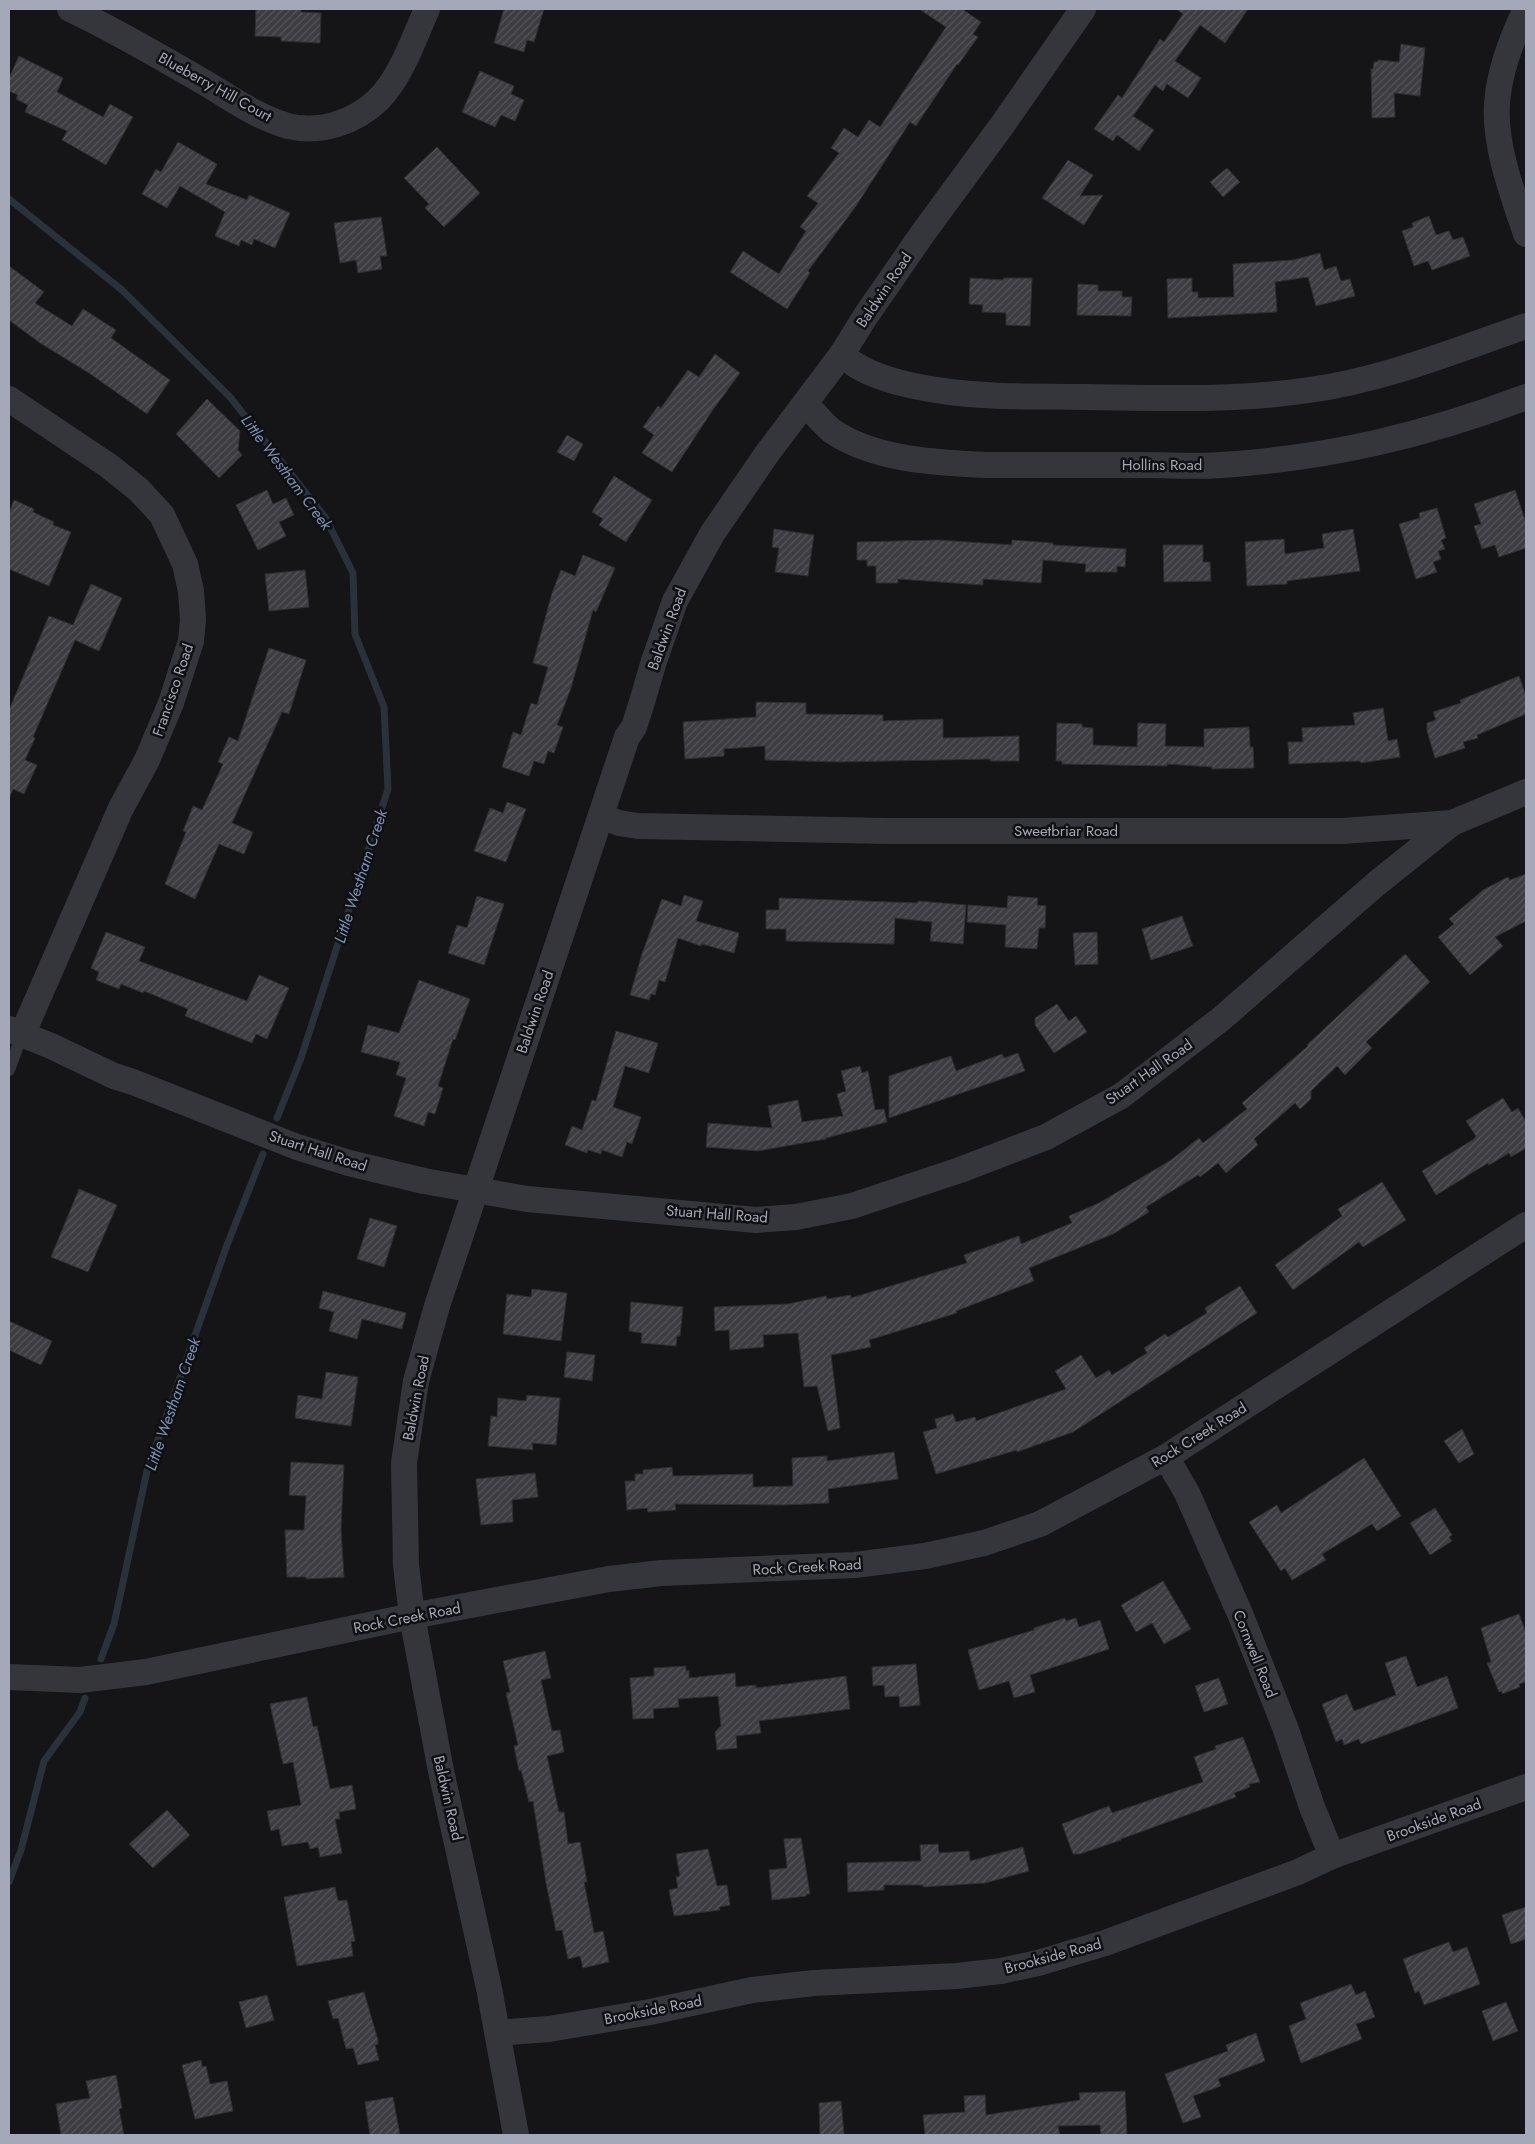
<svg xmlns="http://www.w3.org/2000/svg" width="1535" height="2144" font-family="Jost,sans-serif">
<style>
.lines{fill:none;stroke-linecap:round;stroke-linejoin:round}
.stream{stroke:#29313b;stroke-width:7}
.building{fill:url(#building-hatch);stroke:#2f2e33}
.service{stroke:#35353c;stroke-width:12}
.minor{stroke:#35353c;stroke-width:26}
.labels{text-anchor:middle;stroke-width:5;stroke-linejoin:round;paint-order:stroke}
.street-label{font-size:15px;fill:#a5a8b8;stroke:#100f11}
.water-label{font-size:16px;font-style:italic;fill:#7990b6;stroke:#100f11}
</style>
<defs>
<pattern id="building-hatch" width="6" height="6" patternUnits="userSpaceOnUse" patternTransform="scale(1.25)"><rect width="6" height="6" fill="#3c3c41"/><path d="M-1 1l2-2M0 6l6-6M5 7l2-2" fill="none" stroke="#55555a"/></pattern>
</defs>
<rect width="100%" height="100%" fill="#151416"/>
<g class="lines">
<g class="stream">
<path d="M9,199L122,290L230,397L325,517L353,573L355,634L384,707L388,789L301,1058L277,1118"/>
<path d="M101,1659L114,1624L147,1471L227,1245L263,1154"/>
<path d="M9,1882L21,1850L44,1761L80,1712L85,1698"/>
</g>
</g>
<g class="building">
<path d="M256,9H301V12L321,13L320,43L281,41V37L255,36Z"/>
<path d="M504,9H544L534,42L527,40L524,52L494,43Z"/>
<path d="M919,9H962L981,22L973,34L978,37L958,65L957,64L916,126L910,122L856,206L808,271L810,273L787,309L730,272L743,251L779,274L806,231L800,227L818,203L807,196L839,153L831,148L844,128L858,137L869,120L880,127L946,27Z"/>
<path d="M1176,9H1248L1225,43L1200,25L1175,61L1201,78L1188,98L1167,84L1163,91L1155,85L1133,116L1154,130L1139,151L1117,135L1113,141L1094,129L1118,95L1122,98L1160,39L1164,42L1183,14Z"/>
<path d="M1401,44L1425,48L1420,96L1394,93L1395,117L1372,118L1371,69H1373L1374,62H1378V60L1399,62Z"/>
<path d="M19,56L63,78L57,92L103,117L110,104L133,117L106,165L62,140L67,131L25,112L28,105L16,99L18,95L9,91V78Z"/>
<path d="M480,71L514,86L511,94L524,100L515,121L501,115L495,127L462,112Z"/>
<path d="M178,142L217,164L206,184L247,200L249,195L290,213L275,248L254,239L252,245L241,240L239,246L215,236L225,212L180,186L167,208L142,194L156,169L161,172Z"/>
<path d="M437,147L480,193L444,227L425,208L429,204L404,178Z"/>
<path d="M1068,160L1093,175L1080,196L1103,195L1084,225L1042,198Z"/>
<path d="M1227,168L1240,182L1223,197L1210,182Z"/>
<path d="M1429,216L1436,235L1449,231L1453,240L1463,237L1470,256L1432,270L1428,261L1414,266L1402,231L1413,227L1412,223Z"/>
<path d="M381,217L387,256H380L382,269L358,273L356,260L340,263L334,223Z"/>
<path d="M1320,253L1324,270L1336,266L1341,281L1350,279L1355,296L1316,306L1308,277L1275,282L1277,312L1168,318L1167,279L1192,278V292H1198V298L1234,297L1233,264L1293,260Z"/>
<path d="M9,266L44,292L35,303L72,326L83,309L116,330L111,338L170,380L147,414L89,373L40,343L9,320Z"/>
<path d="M970,278L1003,280L1004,278H1032L1030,326L1006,325V313L982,312L983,305L969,304Z"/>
<path d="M1078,284L1098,285V291H1122V297H1132L1131,316L1077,315Z"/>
<path d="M715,354L740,373L712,411L672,472L642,453L654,435L643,427L658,406L661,408L688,370L699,377Z"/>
<path d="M207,399L240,431L238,450L242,455L219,478L176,434Z"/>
<path d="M567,435L583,444L574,461L557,452Z"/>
<path d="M614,476L652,500L626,542L599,525L603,519L592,512Z"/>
<path d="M267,490L273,504L286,498L294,515L279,522L286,536L258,550L236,505Z"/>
<path d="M1515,490L1526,523V548L1499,557L1495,545L1482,549L1474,526L1481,524L1474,504Z"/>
<path d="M14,500L34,509L33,512L54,522L53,525L71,532L49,586L9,569V513Z"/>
<path d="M1437,508L1446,538L1441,540L1445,549L1438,551L1441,559L1433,562L1437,572L1416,579L1399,524L1420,518L1419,513Z"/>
<path d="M774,529L814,535L808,576L775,572L779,548L772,547Z"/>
<path d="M1353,529L1360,571L1287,581V584L1247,586L1245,542L1284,539L1285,554L1324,548L1322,534Z"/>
<path d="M938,540L1012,545V540L1053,543V545L1126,549L1125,567L1117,566V572H1085L1086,564L1043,560L1041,583L983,579V585L898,579V583H876V566H867V560H857V542Z"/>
<path d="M1163,545H1203V562H1210L1211,581L1164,582Z"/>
<path d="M583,555L615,568L596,612L593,610L571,688L557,725L563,727L554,753L548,751L544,764L534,761L529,776L502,767L513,732L521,735L531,703L537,705L548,667L533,663L552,593L561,570L575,576Z"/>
<path d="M305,570L309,607L269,611L265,574Z"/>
<path d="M91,584L122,598L99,651L75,640L33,737L35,738L25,760L37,765L24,794L13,789L9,799V710L49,616L73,625Z"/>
<path d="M269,648L306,660L289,714L282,712L232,823L253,832L244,854L219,844L195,899L165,884L186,832L183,831L193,806L202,810L223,764L218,762L229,737L238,741Z"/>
<path d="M1519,676L1526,696V714L1477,735L1478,738L1463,742L1465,748L1435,758L1427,731V723L1436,720L1433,712L1461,703L1460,700Z"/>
<path d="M756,702L806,703V714L883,715V721L943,719V738L1019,736V761H990V759L839,762L765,760V746L724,749V756L685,759L683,722L756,717Z"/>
<path d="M1383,708L1388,741L1397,739L1400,757L1361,763L1360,761L1289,764L1288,742H1303L1302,728L1355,725L1353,713Z"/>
<path d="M1057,723L1082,724V727L1093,728V745L1137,747L1138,723L1166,724L1165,746L1204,747V729L1249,727L1250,747H1253L1254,768L1212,769V767L1167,764V766L1062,764V761H1056Z"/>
<path d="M507,802L526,809L506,862L474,851L490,808L503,813Z"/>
<path d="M1526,874V921L1495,937L1503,946L1470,975L1438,937L1454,924L1449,919L1483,890L1508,877L1510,880Z"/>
<path d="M684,895L703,901L696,921L739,933L734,953L702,944L701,946L678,938L665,982L659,980L655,995L651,994L649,1000L630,995L642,954L662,899L681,906Z"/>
<path d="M477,896L504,904L484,965L448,953L457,925L467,928Z"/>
<path d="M1008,896L1038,898L1037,905L1046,906L1045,928H1039L1037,949L1005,947L1006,925L967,922L968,905L1007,908Z"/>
<path d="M779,898L918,903V901L966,905L963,944L930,941L932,922L895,918L894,944L786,941V929H766V910H779Z"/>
<path d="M1182,916L1193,946L1151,960L1142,929Z"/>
<path d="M106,932L145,947L139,961L247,1001L259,975L289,988L267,1039L256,1034L252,1043L185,1016L188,1009L144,991L143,993L121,984L119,989L96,980L99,972L91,968Z"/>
<path d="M1097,932L1098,964L1075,965L1073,933Z"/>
<path d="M1405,954L1430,982L1366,1042L1372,1048L1345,1075L1337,1066L1311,1091V1099L1300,1109L1295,1103L1254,1139L1258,1145L1226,1173L1218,1163L1200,1177L1198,1175L1146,1207L1149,1212L1113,1234L1029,1268L1034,1281L956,1311L957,1313L869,1340L871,1347L831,1355L840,1428L828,1431L817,1386L804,1387L798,1333L763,1335L764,1347L730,1350L729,1330L715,1331L714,1307L788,1304L826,1296L827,1299L851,1295V1298L967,1263L964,1255L1019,1236L1021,1244L1072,1223L1069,1216L1099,1203L1171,1160L1199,1138L1203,1143L1247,1109L1242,1103L1308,1046L1307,1045L1340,1014Z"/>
<path d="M419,980L470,999L455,1040L453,1039L438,1086L443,1088L435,1114L428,1112L424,1126L394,1116L406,1078L396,1075L400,1062L361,1052L368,1025L399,1033Z"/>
<path d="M1057,1004L1069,1021L1076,1016L1087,1032L1054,1053L1035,1025V1018Z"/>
<path d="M616,1031L658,1043L649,1073L625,1066L613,1107L641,1117L632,1144L627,1142L622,1157L602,1150L601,1154L588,1150L587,1153L565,1145L572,1126L582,1130L592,1100L596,1101Z"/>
<path d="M1018,1053L1025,1071L889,1118V1076L951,1056L956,1071L1002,1054L1004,1058Z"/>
<path d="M860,1066L862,1073L868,1071L875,1110L884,1109L887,1122L826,1138V1139L758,1151L706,1147L708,1123L772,1128L768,1106L798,1100L802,1122L843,1116L837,1094L846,1091L841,1071Z"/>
<path d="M1503,1098L1512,1112L1518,1108L1526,1122V1148L1511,1157L1509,1153L1489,1165L1488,1163L1436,1195L1422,1171L1474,1139L1476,1136L1466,1121Z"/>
<path d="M1382,1182L1406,1220L1363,1247L1359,1242L1293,1290L1275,1265L1342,1216L1338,1209Z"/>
<path d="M79,1189L117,1205L88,1272L51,1257Z"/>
<path d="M370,1218L397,1226L384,1267L357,1259Z"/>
<path d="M1240,1286L1257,1313L1073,1432L1017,1452V1450L936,1474L923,1432L937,1428L935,1419L953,1414L956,1422L975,1417L976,1421L1066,1389L1055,1371L1081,1355L1096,1378L1109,1370L1112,1375L1147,1353L1144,1348L1165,1334L1168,1337L1207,1313L1205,1308Z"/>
<path d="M532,1289L567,1293L561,1341L503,1334L507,1294L531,1297Z"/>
<path d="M323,1291L406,1313L402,1329L362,1319L357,1339L329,1331L334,1312L319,1308Z"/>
<path d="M631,1302L683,1307L680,1336H677L676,1346L641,1343L642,1333L629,1331Z"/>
<path d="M9,1321L52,1341L41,1365L9,1350Z"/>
<path d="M567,1352L595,1355L592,1381L564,1377Z"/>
<path d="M326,1372L358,1377L351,1426L295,1418L298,1395L322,1399Z"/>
<path d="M527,1395L560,1398L556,1445L532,1443L533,1450L488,1446L491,1416L497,1417L498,1398L526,1401Z"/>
<path d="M1462,1429L1474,1454L1459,1463L1444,1441Z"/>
<path d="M894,1452L898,1479L828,1489L829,1503L783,1505L675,1504L676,1510L648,1512L647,1508L627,1510L625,1481H635V1474H643V1470L672,1467L673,1476L753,1474V1487L793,1486L792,1458L827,1456V1461Z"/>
<path d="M1364,1458L1401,1516L1377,1531L1372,1524L1322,1554L1326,1560L1292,1580L1285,1568L1281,1571L1249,1522L1277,1505L1281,1513Z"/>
<path d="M291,1462L344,1465L341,1529L344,1577L306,1579V1577H287L285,1530H304L306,1496L289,1495Z"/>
<path d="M535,1473L538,1497L512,1500L513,1522L481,1525L476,1479Z"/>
<path d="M1435,1508L1452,1535L1449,1537L1452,1541L1430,1555L1410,1523Z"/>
<path d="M1163,1581L1191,1629L1164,1644L1152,1623L1136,1632L1121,1605Z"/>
<path d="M1519,1614L1526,1633V1682L1519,1684L1520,1687L1502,1694V1691L1499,1692L1487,1663L1491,1662L1481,1628Z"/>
<path d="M1065,1618L1066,1621L1076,1618L1079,1627L1100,1620L1109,1649L1030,1675L1035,1692L1014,1698L1009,1681L979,1690L968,1650L1034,1630V1628Z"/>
<path d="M545,1651L551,1678L541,1680L552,1731L560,1730L564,1752L547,1756L559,1812H564L568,1844L580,1842L587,1882H584L594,1933L603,1931L609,1962L583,1968L580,1956L568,1959L562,1930L556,1931L546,1883L533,1801L529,1802L521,1770L519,1771L514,1746L518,1745L506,1693L510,1692L503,1661Z"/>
<path d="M1406,1656L1417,1687L1447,1676L1458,1708L1361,1744L1359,1739L1344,1745L1342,1739L1336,1742L1322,1704L1347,1694L1354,1711L1396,1695L1385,1663Z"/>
<path d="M916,1664L920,1705L900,1707L899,1696L885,1697L884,1685L873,1686L872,1667Z"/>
<path d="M686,1666V1671L689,1670V1678L735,1673L736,1687L756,1685V1688L846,1676L850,1709L759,1721L761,1733L736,1736L737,1748L717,1750L715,1732L721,1726L718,1696L678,1699L679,1707L653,1709L654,1718L633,1719L630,1678L654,1676V1668Z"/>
<path d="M1219,1678L1228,1704L1204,1712L1195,1686Z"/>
<path d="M307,1697L313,1727L317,1726L330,1789L352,1785L356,1809L339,1812L340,1819H335L342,1853L320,1857L318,1847L310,1849L308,1842L282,1846L279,1829L271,1831L267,1811L301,1805L293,1762L283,1764L270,1704Z"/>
<path d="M1243,1737L1260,1782L1249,1784L1250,1787L1234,1793L1236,1797L1121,1839V1840L1080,1854H1073L1062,1824L1109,1806L1112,1813L1203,1782L1194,1757L1216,1749L1215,1746Z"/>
<path d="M167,1810L190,1835L153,1868L129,1844Z"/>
<path d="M801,1838L810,1894H806V1896L772,1900L769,1870L787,1868L784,1839Z"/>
<path d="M938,1844L939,1853L969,1851L970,1861L1023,1847L1029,1871L985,1883L923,1887V1885H884V1890L848,1892L847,1863L921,1861L920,1845Z"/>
<path d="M708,1849L717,1886L727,1885L730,1905L719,1907L720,1910L674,1916L669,1890L678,1888L676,1877L680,1876L676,1854Z"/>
<path d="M335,1887L338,1901L347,1900L355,1941L351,1942L353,1956L297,1966L284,1897Z"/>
<path d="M1526,1907V1939L1511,1944L1502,1915Z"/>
<path d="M1449,1942L1453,1952L1467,1947L1480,1984L1424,2005L1419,1991L1415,1993L1403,1959Z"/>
<path d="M1351,1984L1356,1995L1365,1991L1375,2017L1356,2024L1362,2039L1301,2063L1289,2026L1306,2019L1300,2003Z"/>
<path d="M364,1992L378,2040V2044L375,2045L379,2060L358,2065L353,2048L346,2049L338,2018L333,2019L328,2001Z"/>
<path d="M267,1995L274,2020L246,2028L239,2002Z"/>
<path d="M1506,2002L1518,2031L1493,2041L1482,2011Z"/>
<path d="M1256,2033L1265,2061L1218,2079L1221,2086L1193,2096L1201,2117L1183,2123L1165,2074L1228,2051L1226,2045Z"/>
<path d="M201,2060L202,2067L206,2066L210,2084L227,2081L233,2111L195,2119L182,2065Z"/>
<path d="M116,2075L122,2108L119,2109L124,2135H61L56,2104L90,2098L86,2081Z"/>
<path d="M1125,2091L1127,2135H1101L1100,2125L1058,2126L1060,2135H925L923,2115L965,2112L964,2096L985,2095L986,2115L1080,2100L1079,2093Z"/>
<path d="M393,2097L400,2135H370L365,2102Z"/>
<path d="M841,2101L844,2135H820L819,2103Z"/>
</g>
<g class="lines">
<path class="service" d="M9,1070L22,1035"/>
<g class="minor">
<path d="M70,9C117,31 162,58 207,84C232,99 259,118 288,126C320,134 356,122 379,99C402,75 414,38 427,9"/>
<path d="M1526,9C1512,38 1499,72 1497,104C1494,145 1513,195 1526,234"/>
<path d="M842,354C863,377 914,387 943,391C991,398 1039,396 1087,397C1161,398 1236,401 1309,390C1384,380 1456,350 1526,326"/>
<path d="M9,399L109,466L139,490L162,515L185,564L191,591L193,620L191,641L171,703L147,760L121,808L22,1035"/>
<path d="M805,404C814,412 822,423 832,431C874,460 938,463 988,465C1039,465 1091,465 1143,465C1169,465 1196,467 1222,465C1329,458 1426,435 1526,397"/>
<path d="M601,816L619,823L638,826L888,831H1343L1452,823L1526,792"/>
<path d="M9,1029L51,1046L114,1076L133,1082L297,1147L349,1163L424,1181L475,1190L527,1199L756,1220L796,1217L852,1206L960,1170L1046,1137L1121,1096L1221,1019L1376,884L1452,823"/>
<path d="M1166,1457L1187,1493L1241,1616L1285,1727L1312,1807L1332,1856"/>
<path d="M9,1677L80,1680L146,1672L412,1616L609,1579L662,1573L855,1565L925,1556L984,1543L1040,1524L1166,1457L1526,1225"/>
<path d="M497,2031L509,2032L549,2029L650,2012L752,1990L814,1983L956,1976L1001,1971L1038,1963L1105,1943L1298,1872L1332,1856L1526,1787"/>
<path d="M516,2135L489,1988L441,1771L412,1616L406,1565L404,1463L416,1381L437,1306L627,737L634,727L642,702L654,661L675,601L712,534L766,455L842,354L865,317L923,233L1003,124L1083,9"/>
</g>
</g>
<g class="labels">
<g class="street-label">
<text transform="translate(215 87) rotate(29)" y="5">Blueberry Hill Court</text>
<text transform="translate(884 290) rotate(-56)" y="5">Baldwin Road</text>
<text x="1162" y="470">Hollins Road</text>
<text transform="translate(667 629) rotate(-70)" y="5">Baldwin Road</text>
<text transform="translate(173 690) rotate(-71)" y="5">Francisco Road</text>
<text x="1066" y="836">Sweetbriar Road</text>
<text transform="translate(535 1012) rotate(-71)" y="5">Baldwin Road</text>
<text transform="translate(1149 1072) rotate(-35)" y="5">Stuart Hall Road</text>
<text transform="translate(318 1151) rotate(18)" y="5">Stuart Hall Road</text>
<text transform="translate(717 1214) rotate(4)" y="5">Stuart Hall Road</text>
<text transform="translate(416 1398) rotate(-79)" y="5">Baldwin Road</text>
<text transform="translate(1199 1435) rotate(-32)" y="5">Rock Creek Road</text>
<text transform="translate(807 1567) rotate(-3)" y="5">Rock Creek Road</text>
<text transform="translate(407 1618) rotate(-11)" y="5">Rock Creek Road</text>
<text transform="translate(1255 1654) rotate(68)" y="5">Cornwell Road</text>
<text transform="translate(448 1798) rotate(77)" y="5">Baldwin Road</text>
<text transform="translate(1434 1820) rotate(-20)" y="5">Brookside Road</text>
<text transform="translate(1053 1956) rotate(-15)" y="5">Brookside Road</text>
<text transform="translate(653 2010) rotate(-11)" y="5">Brookside Road</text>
</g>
<g class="water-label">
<text transform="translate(287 472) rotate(53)" y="6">Little Westham Creek</text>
<text transform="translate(360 876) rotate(-72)" y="6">Little Westham Creek</text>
<text transform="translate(172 1404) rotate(-71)" y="6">Little Westham Creek</text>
</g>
</g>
<rect width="1535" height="2144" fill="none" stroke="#a5a8b8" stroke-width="20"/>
</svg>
